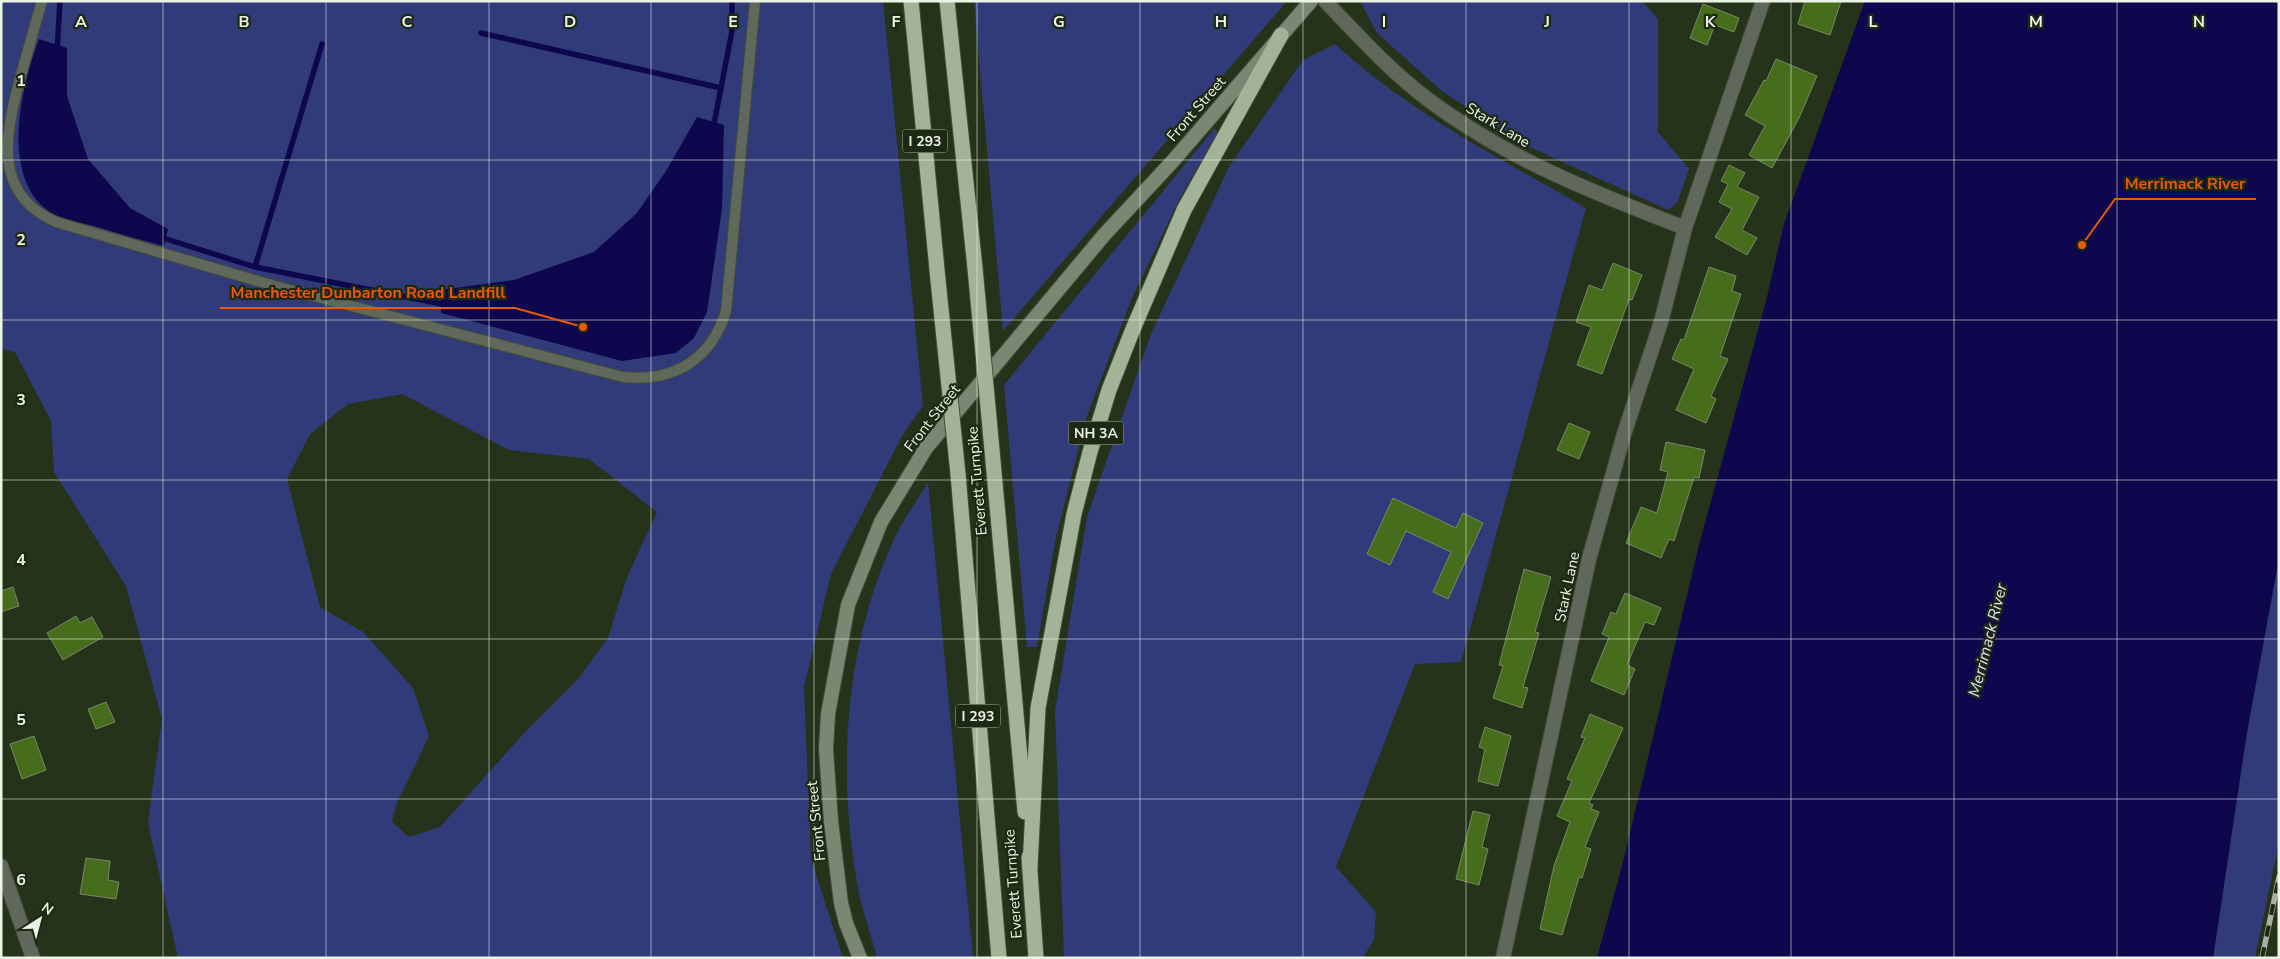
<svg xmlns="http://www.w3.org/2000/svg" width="2280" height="959" font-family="'Nunito Sans',sans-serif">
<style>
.green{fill:#313b7a;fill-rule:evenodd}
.water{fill:#0e074d}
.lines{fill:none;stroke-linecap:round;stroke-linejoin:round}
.stream{stroke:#0e074d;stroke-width:5.5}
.building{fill:#466d1b;stroke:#77876b}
.service-casing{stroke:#424e37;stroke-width:12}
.minor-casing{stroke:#424e37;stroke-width:16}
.tertiary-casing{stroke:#424e37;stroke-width:16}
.secondary-casing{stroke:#424e37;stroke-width:16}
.motorway-casing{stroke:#424e37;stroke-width:17}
.service{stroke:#60675b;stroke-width:10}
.minor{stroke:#60675b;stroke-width:14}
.tertiary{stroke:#60675b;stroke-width:14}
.secondary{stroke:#7b8673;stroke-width:14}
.motorway{stroke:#a3b397;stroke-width:15}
.rail-casing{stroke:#a7b19f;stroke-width:5.5}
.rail{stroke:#1d2912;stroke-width:4;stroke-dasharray:11;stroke-linecap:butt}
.motorway-bridge-casing{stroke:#424e37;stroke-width:17;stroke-linecap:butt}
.motorway-bridge{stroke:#a3b397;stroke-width:15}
.grid{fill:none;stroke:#ecf5e5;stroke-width:1;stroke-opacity:0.55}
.labels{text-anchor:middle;stroke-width:4.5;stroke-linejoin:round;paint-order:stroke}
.shield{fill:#1d2912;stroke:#aeb8a6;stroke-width:1}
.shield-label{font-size:14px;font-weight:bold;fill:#ecf5e5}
.street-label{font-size:15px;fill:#ecf5e5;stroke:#1d2912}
.water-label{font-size:16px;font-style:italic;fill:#dbe1f6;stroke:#1d2912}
.grid-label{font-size:16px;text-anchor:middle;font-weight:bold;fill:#ecf5e5;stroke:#1d2912;stroke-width:4.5;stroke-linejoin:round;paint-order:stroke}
.leader{fill:none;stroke:#e8590c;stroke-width:2}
.callout-dot{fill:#e8590c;stroke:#1d2912;stroke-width:2}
.callout-label{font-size:16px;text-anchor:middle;font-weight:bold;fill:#e8590c;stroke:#1d2912;stroke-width:4.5;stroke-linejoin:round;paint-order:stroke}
</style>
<rect width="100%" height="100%" fill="#26331b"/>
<g class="green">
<path d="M1,1H883L923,406L903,434L831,574L804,687L811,859L843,958H178L148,823L162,719L126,586L54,472L51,421L15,352L1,349ZM402,394L509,450L589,459L657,512L627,577L608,638L579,678L526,731L440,827L409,837L392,822L396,805L429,736L413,688L363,632L320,607L287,479L310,434L348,404Z"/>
<path d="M974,1H1287L1003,331Z"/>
<path d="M1360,1H1642L1658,19V132L1689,169L1677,203L1668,210L1530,147L1443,92L1377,33Z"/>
<path d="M1335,44C1409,112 1499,158 1586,208L1461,662L1415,664L1336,867L1376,912L1374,939L1363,958H1064L1055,711L1087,517L1151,334L1229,167L1303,60Z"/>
<path d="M1214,129L1218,132L1180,198L1132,298L1087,416L1056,537L1037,647H1027L1004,385Z"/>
<path d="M928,482L973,958H877C870,931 860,904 856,877C837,763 846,639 897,533C906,516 918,499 928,482Z"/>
<path d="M2279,558V842L2255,958H2213L2247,732Z"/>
</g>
<g class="water">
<path d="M1865,1H2279V558L2247,732L2213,958H1597L1623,862L1699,545L1766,301L1784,224Z"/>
<path d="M39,39L67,48V96L88,159L130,208L168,229L164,246C140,240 117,233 94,226C80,223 66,220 53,214C0,182 19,93 39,39Z"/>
<path d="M697,117L724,125L722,209L707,312L694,338L676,353L622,361L441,313L440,290L514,280L594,252L637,213L666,171Z"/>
</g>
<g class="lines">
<g class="stream">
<path d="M481,33L721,88"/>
<path d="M57,51L60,1"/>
<path d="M713,129L732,31V1"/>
<path d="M160,237L255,267L447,305"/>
<path d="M255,267L322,44"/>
</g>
</g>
<g class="building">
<path d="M1805,1H1841L1830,35L1798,24Z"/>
<path d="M1703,4L1739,18L1734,32L1715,25L1707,45L1690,38Z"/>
<path d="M1776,59L1817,76L1799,118L1772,168L1749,155L1765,126L1745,115L1764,80L1766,81Z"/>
<path d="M1729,165L1745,173L1737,187L1759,197L1742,230L1757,238L1747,255L1715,237L1732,209L1719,202L1728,184L1721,181Z"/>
<path d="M1613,263L1642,275L1632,300L1629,299L1602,374L1577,365L1591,327L1576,322L1589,285L1602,290Z"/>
<path d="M1709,267L1736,276L1732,291L1741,294L1720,356L1728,359L1711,396L1716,399L1706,423L1676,410L1694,369L1672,359L1681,339L1684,340Z"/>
<path d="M1569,423L1590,432L1579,459L1557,450Z"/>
<path d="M1666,442L1705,450L1699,478L1694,477L1674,541L1669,539L1661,558L1626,543L1641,507L1657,513L1668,472L1660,470Z"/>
<path d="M1393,498L1456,528L1463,513L1483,523L1448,599L1433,592L1451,552L1406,531L1390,565L1367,554Z"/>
<path d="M1524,569L1551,577L1535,632L1539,633L1523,687L1528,688L1522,708L1493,698L1503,666L1499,665Z"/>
<path d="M13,587L19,606L1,612V591Z"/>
<path d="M1625,593L1661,608L1654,625L1645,622L1627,665L1635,669L1624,695L1591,681L1609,637L1602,634L1611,612L1616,614Z"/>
<path d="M76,616L80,623L92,617L103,637L63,660L47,633Z"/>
<path d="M106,702L115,722L96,729L88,709Z"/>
<path d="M1590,714L1623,728L1589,803L1593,805L1591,809L1599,812L1585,847L1591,849L1582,878L1579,877L1562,935L1540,929L1554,866L1570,822L1557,816L1572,781L1567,779L1585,738L1581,737Z"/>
<path d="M1485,727L1511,736L1498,786L1478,781L1485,749L1479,747Z"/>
<path d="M34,736L46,770L22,779L10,744Z"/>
<path d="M1473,811L1490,815L1482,847L1488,849L1479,885L1456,879Z"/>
<path d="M86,858L110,861L108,880L119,882L116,899L80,894Z"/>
</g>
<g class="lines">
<g class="service-casing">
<path id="service" d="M42,1C33,32 24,63 16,94C2,149 0,197 56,222L275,286L623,377C674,382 711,360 726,311L755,1"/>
</g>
<g class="minor-casing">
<g id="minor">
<path d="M1325,1C1357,34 1389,70 1426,98C1505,158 1594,193 1685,228"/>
<path d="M1503,958L1589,559L1624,434L1661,322L1685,228L1763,1"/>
</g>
</g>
<g class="tertiary-casing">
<path id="tertiary" d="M1,866L33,958"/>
</g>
<g class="secondary-casing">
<path id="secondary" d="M860,958L846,923L841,903L831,821L826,749L828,714L848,605L881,522L926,448L1104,235L1172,162L1311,1"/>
</g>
<g class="motorway-casing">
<g id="motorway">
<path d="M911,1L938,280"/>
<path d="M947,1L975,268"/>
<path d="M992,450L1025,812"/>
<path d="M958,474L999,958"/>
<path d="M1029,857L1036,958"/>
<path d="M1030,867L1038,708L1074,514L1090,452L1109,390L1133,329L1184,210L1281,35"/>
</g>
</g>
<use href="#service" class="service"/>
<use href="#minor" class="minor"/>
<use href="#tertiary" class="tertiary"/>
<use href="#secondary" class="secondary"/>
<use href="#motorway" class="motorway"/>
<g class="rail-casing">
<path id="rail" d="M2262,958L2279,877"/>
</g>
<use href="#rail" class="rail"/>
<g class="motorway-bridge-casing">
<g id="motorway-bridge">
<path d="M975,268L992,450"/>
<path d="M938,280L958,474"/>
</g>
</g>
<use href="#motorway-bridge" class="motorway-bridge"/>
</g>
<path class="grid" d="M163,1V958M326,1V958M489,1V958M651,1V958M814,1V958M977,1V958M1140,1V958M1303,1V958M1466,1V958M1629,1V958M1791,1V958M1954,1V958M2117,1V958M1,160H2279M1,320H2279M1,480H2279M1,639H2279M1,799H2279"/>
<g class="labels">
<g class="shield">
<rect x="902.5" y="129.5" width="45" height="23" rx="4"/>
<rect x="1068.5" y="421.5" width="55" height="23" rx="4"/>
<rect x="955.5" y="704.5" width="45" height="23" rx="4"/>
</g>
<g class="shield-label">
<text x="925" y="146">I 293</text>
<text x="1096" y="438">NH 3A</text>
<text x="978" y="721">I 293</text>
</g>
<g class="street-label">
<text transform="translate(1196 109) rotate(-49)" y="5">Front Street</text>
<text transform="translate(1498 125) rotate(31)" y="5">Stark Lane</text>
<text transform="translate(932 418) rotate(-52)" y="5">Front Street</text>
<text transform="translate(977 481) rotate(-95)" y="5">Everett Turnpike</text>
<text transform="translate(1567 587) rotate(-78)" y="5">Stark Lane</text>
<text transform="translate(816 821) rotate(-96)" y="5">Front Street</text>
<text transform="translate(1013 884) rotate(-94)" y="5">Everett Turnpike</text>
</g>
<g class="water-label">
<text transform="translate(1987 640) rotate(-76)" y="6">Merrimack River</text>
</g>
</g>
<g class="grid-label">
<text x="81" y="27">A</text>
<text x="244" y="27">B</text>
<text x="407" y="27">C</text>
<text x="570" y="27">D</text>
<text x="733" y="27">E</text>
<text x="896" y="27">F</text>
<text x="1059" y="27">G</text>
<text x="1221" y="27">H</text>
<text x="1384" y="27">I</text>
<text x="1547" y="27">J</text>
<text x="1710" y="27">K</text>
<text x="1873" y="27">L</text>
<text x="2036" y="27">M</text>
<text x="2199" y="27">N</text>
<text x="21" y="86">1</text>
<text x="21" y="245">2</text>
<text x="21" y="405">3</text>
<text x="21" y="565">4</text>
<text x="21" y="725">5</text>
<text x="21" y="885">6</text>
</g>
<path class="leader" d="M2082 245L2115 199H2256M583 327L515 308H220"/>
<g class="callout-dot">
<circle cx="2082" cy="245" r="5"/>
<circle cx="583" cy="327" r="5"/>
</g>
<g class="callout-label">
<text x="2185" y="189">Merrimack River</text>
<text x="368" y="298">Manchester Dunbarton Road Landfill</text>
</g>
<rect width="2280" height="959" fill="none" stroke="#ecf5e5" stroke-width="5"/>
<g transform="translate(40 919) rotate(36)" stroke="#1d2912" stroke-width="4" paint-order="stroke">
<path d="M0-4L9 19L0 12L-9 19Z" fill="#ecf5e5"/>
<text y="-8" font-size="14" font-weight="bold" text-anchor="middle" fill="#ecf5e5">N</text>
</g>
</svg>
